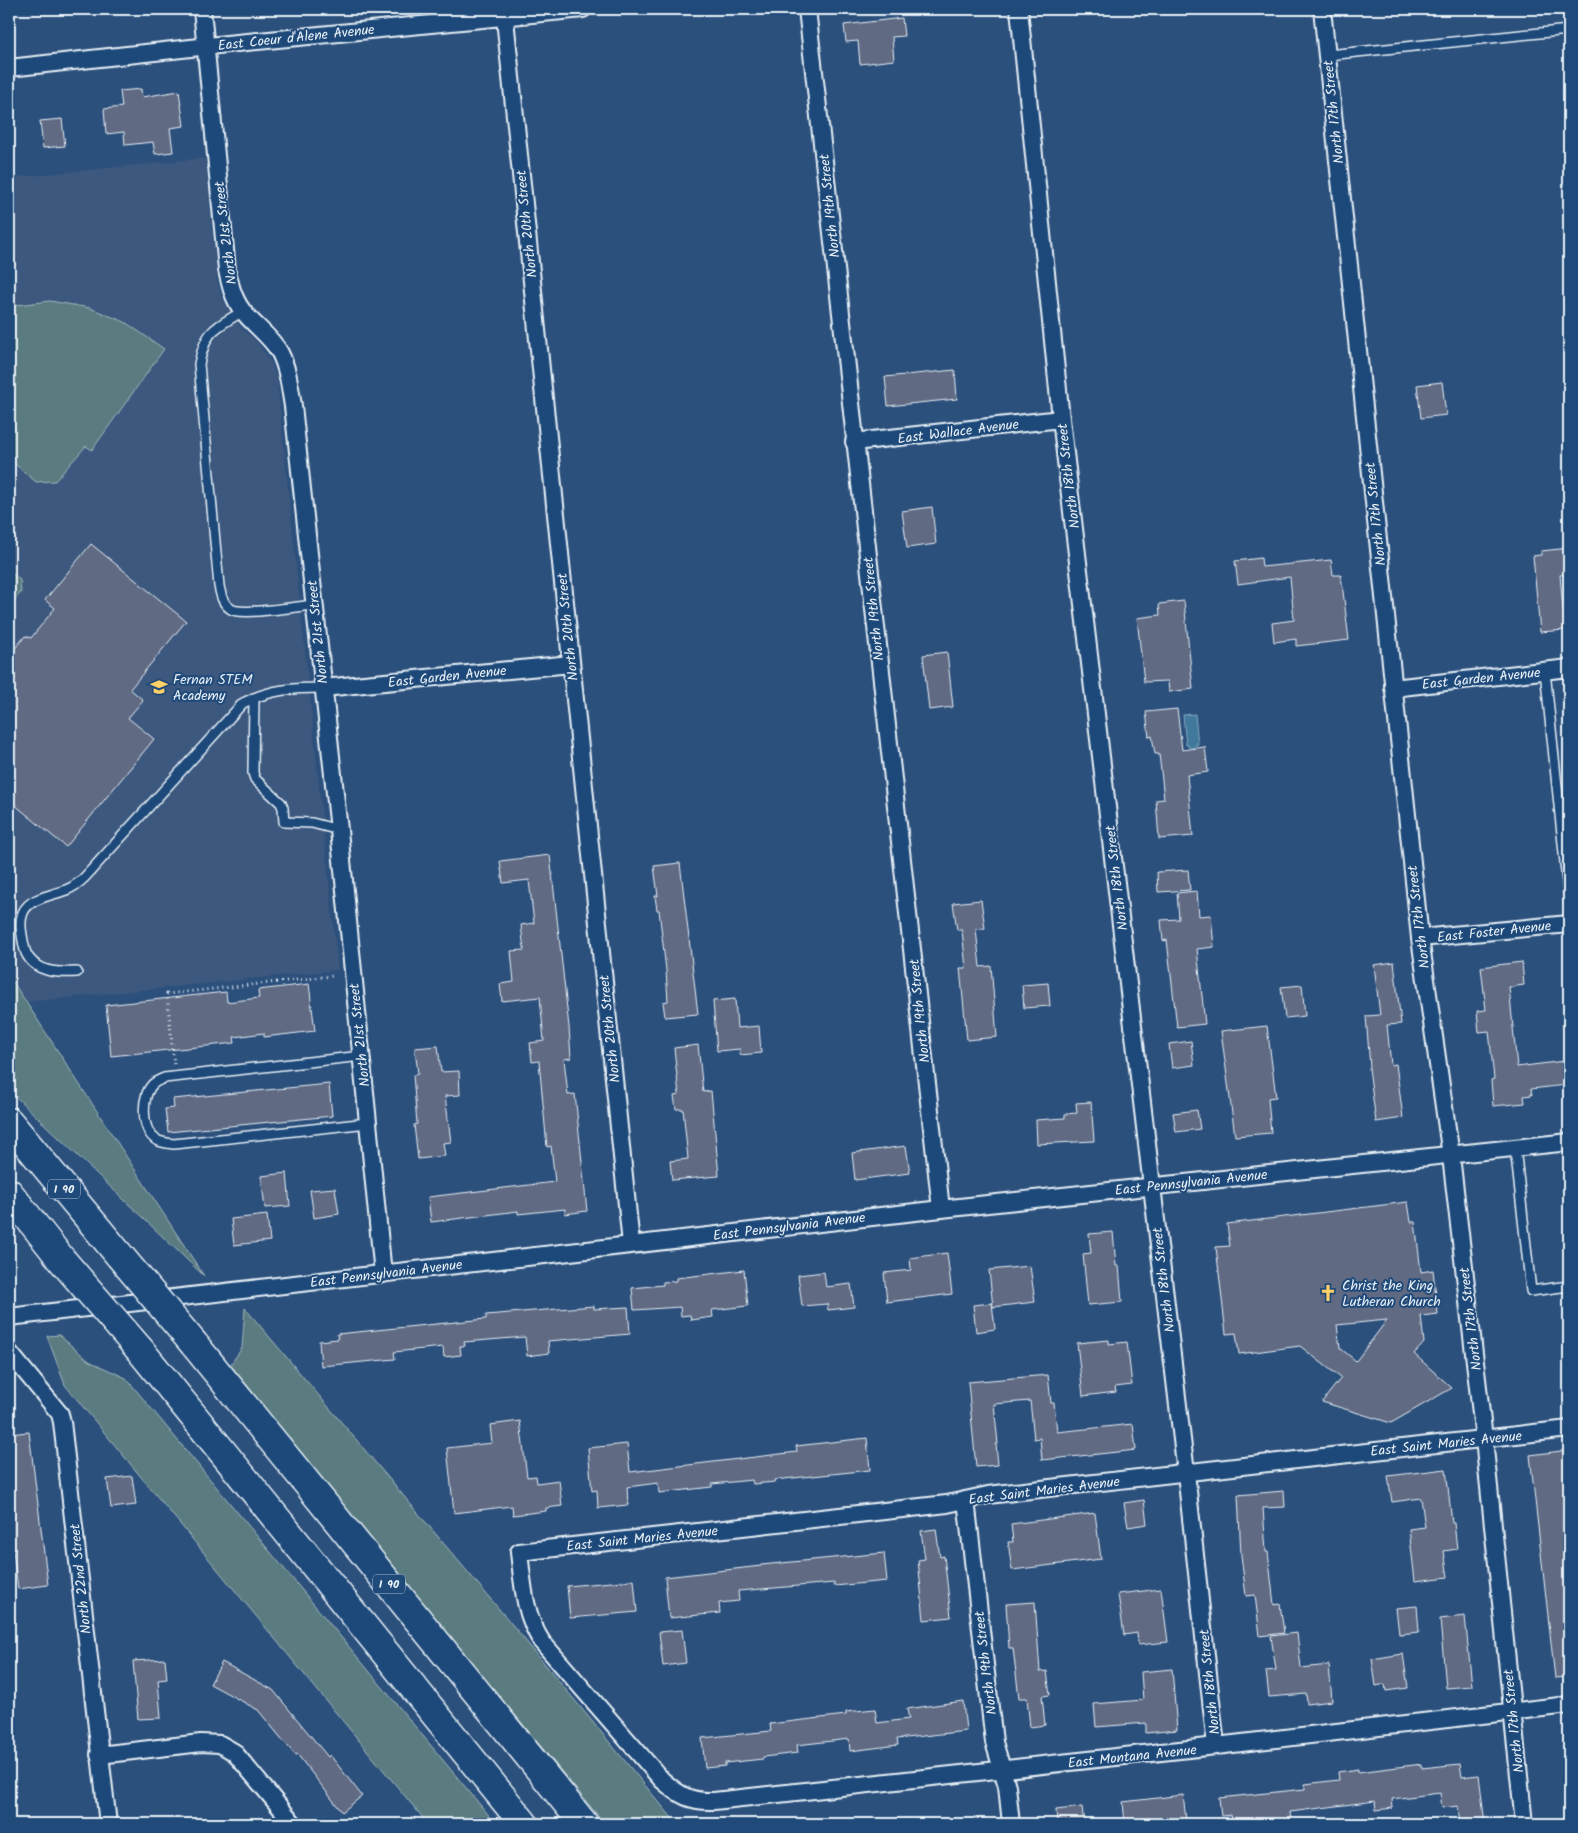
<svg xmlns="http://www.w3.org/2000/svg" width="1578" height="1833" font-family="Kalam,sans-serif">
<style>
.built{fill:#3c587e}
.green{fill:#5a7c81;stroke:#a1b6bc}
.water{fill:#41799c;stroke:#84a9c1}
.building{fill:#616a83;stroke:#e8f1f8;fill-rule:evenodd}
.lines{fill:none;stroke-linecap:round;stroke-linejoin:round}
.lane-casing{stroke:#e8f1f8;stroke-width:12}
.street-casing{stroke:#e8f1f8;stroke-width:20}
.highway-casing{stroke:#e8f1f8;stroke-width:31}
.path{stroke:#e8f1f8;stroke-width:3;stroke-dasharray:1 4;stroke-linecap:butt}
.lane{stroke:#1f4a7a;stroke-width:9}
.street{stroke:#1f4a7a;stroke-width:16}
.highway{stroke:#1f4a7a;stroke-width:28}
.highway-bridge-casing{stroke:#e8f1f8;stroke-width:31;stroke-linecap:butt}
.highway-bridge{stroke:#1f4a7a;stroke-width:28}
.labels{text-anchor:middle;stroke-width:4;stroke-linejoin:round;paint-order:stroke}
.shield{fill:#1f4a7a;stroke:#acbfd2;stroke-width:1}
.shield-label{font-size:12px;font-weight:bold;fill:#e8f1f8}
.street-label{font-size:14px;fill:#e8f1f8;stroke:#1f4a7a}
.poi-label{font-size:14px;fill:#e8f1f8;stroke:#1f4a7a;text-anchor:start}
</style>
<rect width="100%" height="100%" fill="#2c507c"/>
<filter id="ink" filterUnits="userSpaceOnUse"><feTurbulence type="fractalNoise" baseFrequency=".02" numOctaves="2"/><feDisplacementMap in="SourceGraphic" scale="10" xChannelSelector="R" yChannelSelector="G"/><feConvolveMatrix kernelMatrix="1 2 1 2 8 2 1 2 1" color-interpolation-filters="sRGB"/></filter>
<g filter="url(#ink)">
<path class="built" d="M205,158L217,280L222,298L243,330L256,341L266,355L272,364L277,381L338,970L26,1002L9,976V178Z"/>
<g class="green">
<path d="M50,301L90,308L125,322L164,349L92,450L86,446L55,481L36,482L9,459V306Z"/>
<path d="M9,571L20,580L21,592L9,608Z"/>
<path d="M9,976L26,1002L204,1276L17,1098L9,1087Z"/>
<path d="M245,1308L515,1628L677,1824H605L228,1368L242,1348Z"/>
<path d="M59,1335L89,1361L126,1378L496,1824H428L65,1385L47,1336Z"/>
</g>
<path class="water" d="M1195,714L1198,744H1196V747L1189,748L1188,745H1186L1183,715Z"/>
<g class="building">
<path d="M902,18L904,36L892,37L894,60L860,64L858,41L846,42L844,25Z"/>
<path d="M141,89L142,97L179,91L184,126L170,128L173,152L155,154L153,142L125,145L124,132L106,134L104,109L122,107L120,91Z"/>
<path d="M62,119L65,146L43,148L40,121Z"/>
<path d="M955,370L957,399L888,406L885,377Z"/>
<path d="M1442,382L1446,415L1421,418L1417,385Z"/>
<path d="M932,507L936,544L907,548L902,511Z"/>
<path d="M91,544L186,621L130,689L143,700L128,718L154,739L66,847L9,800V656L25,636L31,638L55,608L45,600Z"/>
<path d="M1569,548V574L1560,575L1565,630L1540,632L1533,556L1541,555V551Z"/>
<path d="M1261,558L1262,567L1331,560L1333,575H1341L1349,640L1296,646V639L1274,642L1272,623L1294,620L1290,577L1238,584L1235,561Z"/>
<path d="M1184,601L1193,689L1169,692L1168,681L1144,682L1137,618L1160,615L1159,604Z"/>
<path d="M947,652L953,707L929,710L923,655Z"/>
<path d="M1177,709L1182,750L1205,747L1208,772L1187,775L1193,836L1159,839L1156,800L1164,799L1162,780L1159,754H1155L1152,736L1149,737L1146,712Z"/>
<path d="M550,855L569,1027L571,1058L564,1059L568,1095L575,1094L587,1211L565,1214V1209L518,1214V1211L431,1222L428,1197L555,1182L551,1146L547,1147L539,1061L532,1062L530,1043L544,1041L540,997L502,1001L500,984L514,982L511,951L524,950L521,925L534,923L529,880L503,883L500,861Z"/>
<path d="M680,863L698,1014L665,1017L663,1002L668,1001L666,970L659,910H657L655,896H658L654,866Z"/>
<path d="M1188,870L1190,890L1158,892L1157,872Z"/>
<path d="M1197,891L1199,916L1211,915L1214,947L1197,949L1205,1024L1177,1027L1167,940L1163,941L1161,920L1179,919L1177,893Z"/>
<path d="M981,900L985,928L976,929L980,967L991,966L997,1037L967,1040L960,968H966L962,930H957L953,903Z"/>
<path d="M1394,962L1401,1024L1387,1025L1391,1065L1396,1064L1403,1118L1376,1122L1369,1068L1370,1067L1366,1016L1380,1015L1374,965Z"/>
<path d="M1522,962L1524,985L1509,987L1517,1067L1564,1061L1566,1085L1531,1089L1532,1095L1524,1096L1525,1103L1493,1106L1491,1080L1494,1079L1489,1031L1479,1032L1477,1011L1486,1010L1481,967Z"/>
<path d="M1048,983L1050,1006L1024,1008L1022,985Z"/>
<path d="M309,984L315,1031L264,1037V1033L234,1037L235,1043L111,1056L106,1005L226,992L227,1002L259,998L258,990Z"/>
<path d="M1302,985L1305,1016L1285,1018L1281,987Z"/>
<path d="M735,999L737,1028L759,1026L761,1053L740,1055V1049L717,1051L713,1001Z"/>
<path d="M1267,1026L1276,1097L1268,1098L1271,1133L1235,1136L1221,1031Z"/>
<path d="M1191,1041L1194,1065L1172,1068L1169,1044Z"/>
<path d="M698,1045L703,1092L711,1091L719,1176L672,1180L670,1161L688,1159L683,1109H676L674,1096L679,1095L674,1048Z"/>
<path d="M438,1046L441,1072L459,1071L460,1095L445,1096L451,1142L443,1143L445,1156L418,1159L414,1125L417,1124L413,1075L418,1074L415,1048Z"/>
<path d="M329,1084L332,1116L168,1132L165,1109L174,1108L173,1099Z"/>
<path d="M1091,1102L1094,1141L1037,1144L1036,1120L1065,1118V1114L1077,1113L1076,1103Z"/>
<path d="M1197,1110L1200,1129L1176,1132L1173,1113Z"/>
<path d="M906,1146L910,1173L855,1180L852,1153Z"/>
<path d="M287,1173L290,1206L265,1208L261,1176Z"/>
<path d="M335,1188L339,1214L314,1218L310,1190Z"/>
<path d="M1408,1202L1411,1222H1415L1421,1272L1433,1270L1438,1314L1421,1316L1424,1343L1414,1354L1452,1388L1391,1423L1322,1402L1341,1378L1300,1346L1239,1354L1236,1333L1226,1334L1216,1247L1230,1246L1227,1224ZM1387,1320L1356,1361L1340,1348L1337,1325Z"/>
<path d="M267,1215L270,1241L234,1245L231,1219Z"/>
<path d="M1113,1232L1116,1266H1119L1122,1302L1088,1305L1083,1254L1091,1253L1089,1234Z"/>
<path d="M947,1253L952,1294L887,1302L884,1273L911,1270L910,1258Z"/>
<path d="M1030,1266L1035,1302L993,1307L989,1270Z"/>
<path d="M744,1270L748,1306L712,1310L713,1317L691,1320L690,1315L681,1316L680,1307L634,1310L632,1288L663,1285V1282L676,1281V1278Z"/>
<path d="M824,1272L826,1287L851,1284L854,1307L828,1310L827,1304L802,1306L798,1275Z"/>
<path d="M992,1303L995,1329L976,1332L973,1305Z"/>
<path d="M594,1306V1309L628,1307L630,1334L548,1341L549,1353L527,1356L525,1337L464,1342L465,1346H460L461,1355L444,1357L443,1347L394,1352L395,1359L321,1366L319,1341L338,1339L337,1334L486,1319V1315Z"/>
<path d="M1109,1340V1344L1127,1342L1132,1385L1115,1387L1116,1392L1083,1396L1077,1343Z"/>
<path d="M1048,1375L1051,1403H1054L1057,1432L1133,1424L1136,1450L1042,1460L1040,1438L1034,1439L1030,1401L994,1404L998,1444H996L998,1465L976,1467L968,1382Z"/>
<path d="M520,1421L527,1477L536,1476L537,1483L559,1480L562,1506L546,1508V1511L513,1515L512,1506L454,1513L447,1448L492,1443L490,1425Z"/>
<path d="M29,1432L48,1585L18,1589L9,1520L13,1519L9,1484V1434Z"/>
<path d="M867,1438L870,1470L774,1480L775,1482L753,1484L752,1480L712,1484V1487L659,1493L658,1483L627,1487L628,1505L598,1508L597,1490L592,1491L588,1448L627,1444L630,1472L797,1452L796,1446Z"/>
<path d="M1569,1450V1472H1566L1569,1501L1567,1502L1569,1517V1677L1555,1678L1530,1455Z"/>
<path d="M1446,1469L1452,1523H1454L1457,1549L1444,1551L1448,1577L1415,1581L1409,1529L1425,1527L1421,1498L1392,1502L1388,1476Z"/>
<path d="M132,1476L136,1505L111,1508L107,1479Z"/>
<path d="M1284,1491L1285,1507L1263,1508L1266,1552H1268L1274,1605L1280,1604L1284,1633L1260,1636L1255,1595L1246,1596L1241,1555L1238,1495Z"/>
<path d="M1144,1500L1147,1524L1128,1527L1124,1503Z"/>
<path d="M1095,1513L1101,1559L1012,1570L1008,1542H1013L1011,1524Z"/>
<path d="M936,1529L940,1557L944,1556L951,1617L924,1620L918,1560L925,1559L921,1531Z"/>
<path d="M884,1553L887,1581L834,1586V1583L738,1591L739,1601L719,1603L720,1613L669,1618L665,1577L761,1566V1565Z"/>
<path d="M634,1580L637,1612L570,1618L567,1586Z"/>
<path d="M1161,1589L1168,1642L1138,1645L1137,1633L1124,1635L1118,1594Z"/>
<path d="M1035,1602L1040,1672L1047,1671L1050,1695L1042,1696L1045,1725L1030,1727L1027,1698H1019L1013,1648H1009L1006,1604Z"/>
<path d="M1417,1606L1419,1632L1399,1634L1396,1608Z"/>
<path d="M1465,1616L1472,1686L1446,1688L1440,1619Z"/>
<path d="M682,1630L686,1663L663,1666L659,1632Z"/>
<path d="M1297,1633L1301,1668L1329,1665L1332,1701L1307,1704L1306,1694L1269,1697L1266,1671L1276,1670L1271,1636Z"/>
<path d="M1403,1654L1408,1688L1386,1691L1385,1684L1376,1686L1372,1659Z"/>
<path d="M165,1659L167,1679L158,1680L161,1718L138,1719L133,1661Z"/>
<path d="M222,1662L273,1690L328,1757L330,1755L362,1796L342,1812L297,1754L295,1755L258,1710L210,1684Z"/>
<path d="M1172,1669L1177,1730L1146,1733V1723L1096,1727L1094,1704L1143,1700L1141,1672Z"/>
<path d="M963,1701L966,1731L897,1739L898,1745L850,1751L849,1739L797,1745L798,1753L763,1757V1759L725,1763V1766L705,1768L702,1738L771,1731L770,1724L846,1715V1712L875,1709L877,1723L909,1719L907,1709Z"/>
<path d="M1422,1764V1768L1460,1764L1462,1777L1479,1775L1485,1824H1460L1458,1806L1442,1808L1440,1793L1392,1799L1393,1808L1376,1810L1375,1801L1290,1812L1291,1821L1260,1824H1232L1231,1815L1221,1816L1219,1798L1305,1789V1784L1339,1780L1338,1772L1358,1769V1772Z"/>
<path d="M1183,1795L1186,1820L1153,1824H1125L1123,1802Z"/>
<path d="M1082,1807L1084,1824H1057L1056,1810Z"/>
</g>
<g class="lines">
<g class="lane-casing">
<g id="lane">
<path d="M1328,55L1569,30"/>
<path d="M243,311C214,329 206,329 199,364L219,586C221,595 222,603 231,609C241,616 300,606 314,605"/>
<path d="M1545,671L1569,901"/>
<path d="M254,698L253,773L255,779L281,803L283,808L284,822L312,823L339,830"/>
<path d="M77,972C59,973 35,973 26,953C24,948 23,941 22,935C15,899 41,899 66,890C74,887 79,883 85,877L243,703C271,689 293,688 323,688"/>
<path d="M362,1056L164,1078C160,1080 156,1081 153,1084C141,1095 141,1129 155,1139C160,1143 168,1143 174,1144L368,1123"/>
<path d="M1515,1147L1531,1291L1569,1286"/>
</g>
</g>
<g class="street-casing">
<g id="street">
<path d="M202,9L227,270C230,284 233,298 242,310C253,325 271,336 280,353C288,369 290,388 293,406L339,830L383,1274"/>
<path d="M504,9L631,1244"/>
<path d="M807,9L941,1209"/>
<path d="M1019,9L1061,419L1186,1473L1216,1746"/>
<path d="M1322,9L1420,938L1451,1156L1484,1439L1524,1824"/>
<path d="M9,68L227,44L583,9"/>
<path d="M854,442L1061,419"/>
<path d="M323,688L571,664"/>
<path d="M1393,688L1569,668"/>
<path d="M1420,938L1569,924"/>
<path d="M9,1317L941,1209L1569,1142"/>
<path d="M9,1352L60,1414L62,1422L108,1824"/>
<path d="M1569,1429L988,1495L947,1504L519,1552C523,1585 524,1614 542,1642L662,1780C679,1795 690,1802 714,1801L1216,1746L1569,1705"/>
<path d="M966,1500L994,1742L1007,1786L1011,1824"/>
<path d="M99,1755L201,1743L220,1744L234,1752L294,1824"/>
</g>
</g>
<g class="highway-casing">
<g id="highway">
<path d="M9,1122L120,1256"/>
<path d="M9,1193L62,1260"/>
<path d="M194,1344L584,1824"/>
<path d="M140,1350L524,1824"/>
</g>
</g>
<path class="path" d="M174,1064L167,994L333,976"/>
<use href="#lane" class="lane"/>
<use href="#street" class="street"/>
<use href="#highway" class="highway"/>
<g class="highway-bridge-casing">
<g id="highway-bridge">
<path d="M120,1256L194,1344"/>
<path d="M62,1260L140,1350"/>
</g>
</g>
<use href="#highway-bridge" class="highway-bridge"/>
</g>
</g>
<defs>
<g id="school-bare" transform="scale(1.35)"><path d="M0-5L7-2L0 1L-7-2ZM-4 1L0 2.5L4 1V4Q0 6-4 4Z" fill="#ffd166" stroke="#1f4a7a" stroke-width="2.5" paint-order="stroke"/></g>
<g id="church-bare" transform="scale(1.35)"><path d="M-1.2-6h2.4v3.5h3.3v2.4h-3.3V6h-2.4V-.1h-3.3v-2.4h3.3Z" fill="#ffd166" stroke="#1f4a7a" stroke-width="2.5" paint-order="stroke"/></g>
</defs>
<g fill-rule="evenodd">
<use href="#school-bare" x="159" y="687"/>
<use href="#church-bare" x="1328" y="1293"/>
</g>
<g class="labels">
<g class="shield">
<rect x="48" y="1179.5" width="32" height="19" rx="4"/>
<rect x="373" y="1574.5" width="32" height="19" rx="4"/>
</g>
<g class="shield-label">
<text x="64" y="1193">I 90</text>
<text x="389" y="1588">I 90</text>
</g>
<g class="street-label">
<text transform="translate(296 37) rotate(-6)" y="5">East Coeur d'Alene Avenue</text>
<text transform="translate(1333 112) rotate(-96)" y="5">North 17th Street</text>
<text transform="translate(829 206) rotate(-96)" y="5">North 19th Street</text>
<text transform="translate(526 224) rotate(-96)" y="5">North 20th Street</text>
<text transform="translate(225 233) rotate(-97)" y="5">North 21st Street</text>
<text transform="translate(958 431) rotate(-7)" y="5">East Wallace Avenue</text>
<text transform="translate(1068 476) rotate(-97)" y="5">North 18th Street</text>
<text transform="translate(1375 514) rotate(-96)" y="5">North 17th Street</text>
<text transform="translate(873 609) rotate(-96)" y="5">North 19th Street</text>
<text transform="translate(567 627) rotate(-96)" y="5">North 20th Street</text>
<text transform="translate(317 632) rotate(-96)" y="5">North 21st Street</text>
<text transform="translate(447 676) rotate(-6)" y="5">East Garden Avenue</text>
<text transform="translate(1481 678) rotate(-6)" y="5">East Garden Avenue</text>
<text transform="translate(1116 878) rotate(-97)" y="5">North 18th Street</text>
<text transform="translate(1418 917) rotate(-97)" y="5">North 17th Street</text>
<text transform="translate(1494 931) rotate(-6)" y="5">East Foster Avenue</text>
<text transform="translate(919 1011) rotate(-96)" y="5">North 19th Street</text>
<text transform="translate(609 1029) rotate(-96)" y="5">North 20th Street</text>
<text transform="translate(359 1035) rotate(-96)" y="5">North 21st Street</text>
<text transform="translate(1191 1182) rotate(-6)" y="5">East Pennsylvania Avenue</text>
<text transform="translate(789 1226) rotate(-7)" y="5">East Pennsylvania Avenue</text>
<text transform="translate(386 1273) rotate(-7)" y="5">East Pennsylvania Avenue</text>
<text transform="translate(1163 1280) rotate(-97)" y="5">North 18th Street</text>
<text transform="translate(1470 1319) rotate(-97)" y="5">North 17th Street</text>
<text transform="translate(1446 1443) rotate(-6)" y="5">East Saint Maries Avenue</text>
<text transform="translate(1044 1490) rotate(-7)" y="5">East Saint Maries Avenue</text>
<text transform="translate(642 1538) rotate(-6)" y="5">East Saint Maries Avenue</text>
<text transform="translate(80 1579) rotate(-96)" y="5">North 22nd Street</text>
<text transform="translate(985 1663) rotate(-97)" y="5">North 19th Street</text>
<text transform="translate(1209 1682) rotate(-96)" y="5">North 18th Street</text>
<text transform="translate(1513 1721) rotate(-96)" y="5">North 17th Street</text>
<text transform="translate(1132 1756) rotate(-6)" y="5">East Montana Avenue</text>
</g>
<g class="poi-label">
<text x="173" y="684">Fernan STEM<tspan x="173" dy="16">Academy</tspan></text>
<text x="1342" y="1290">Christ the King<tspan x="1342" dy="16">Lutheran Church</tspan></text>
</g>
</g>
<rect width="1578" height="1833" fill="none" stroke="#1f4a7a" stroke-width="30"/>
<rect x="15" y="15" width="1548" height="1803" fill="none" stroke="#e8f1f8" stroke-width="2" filter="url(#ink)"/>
</svg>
